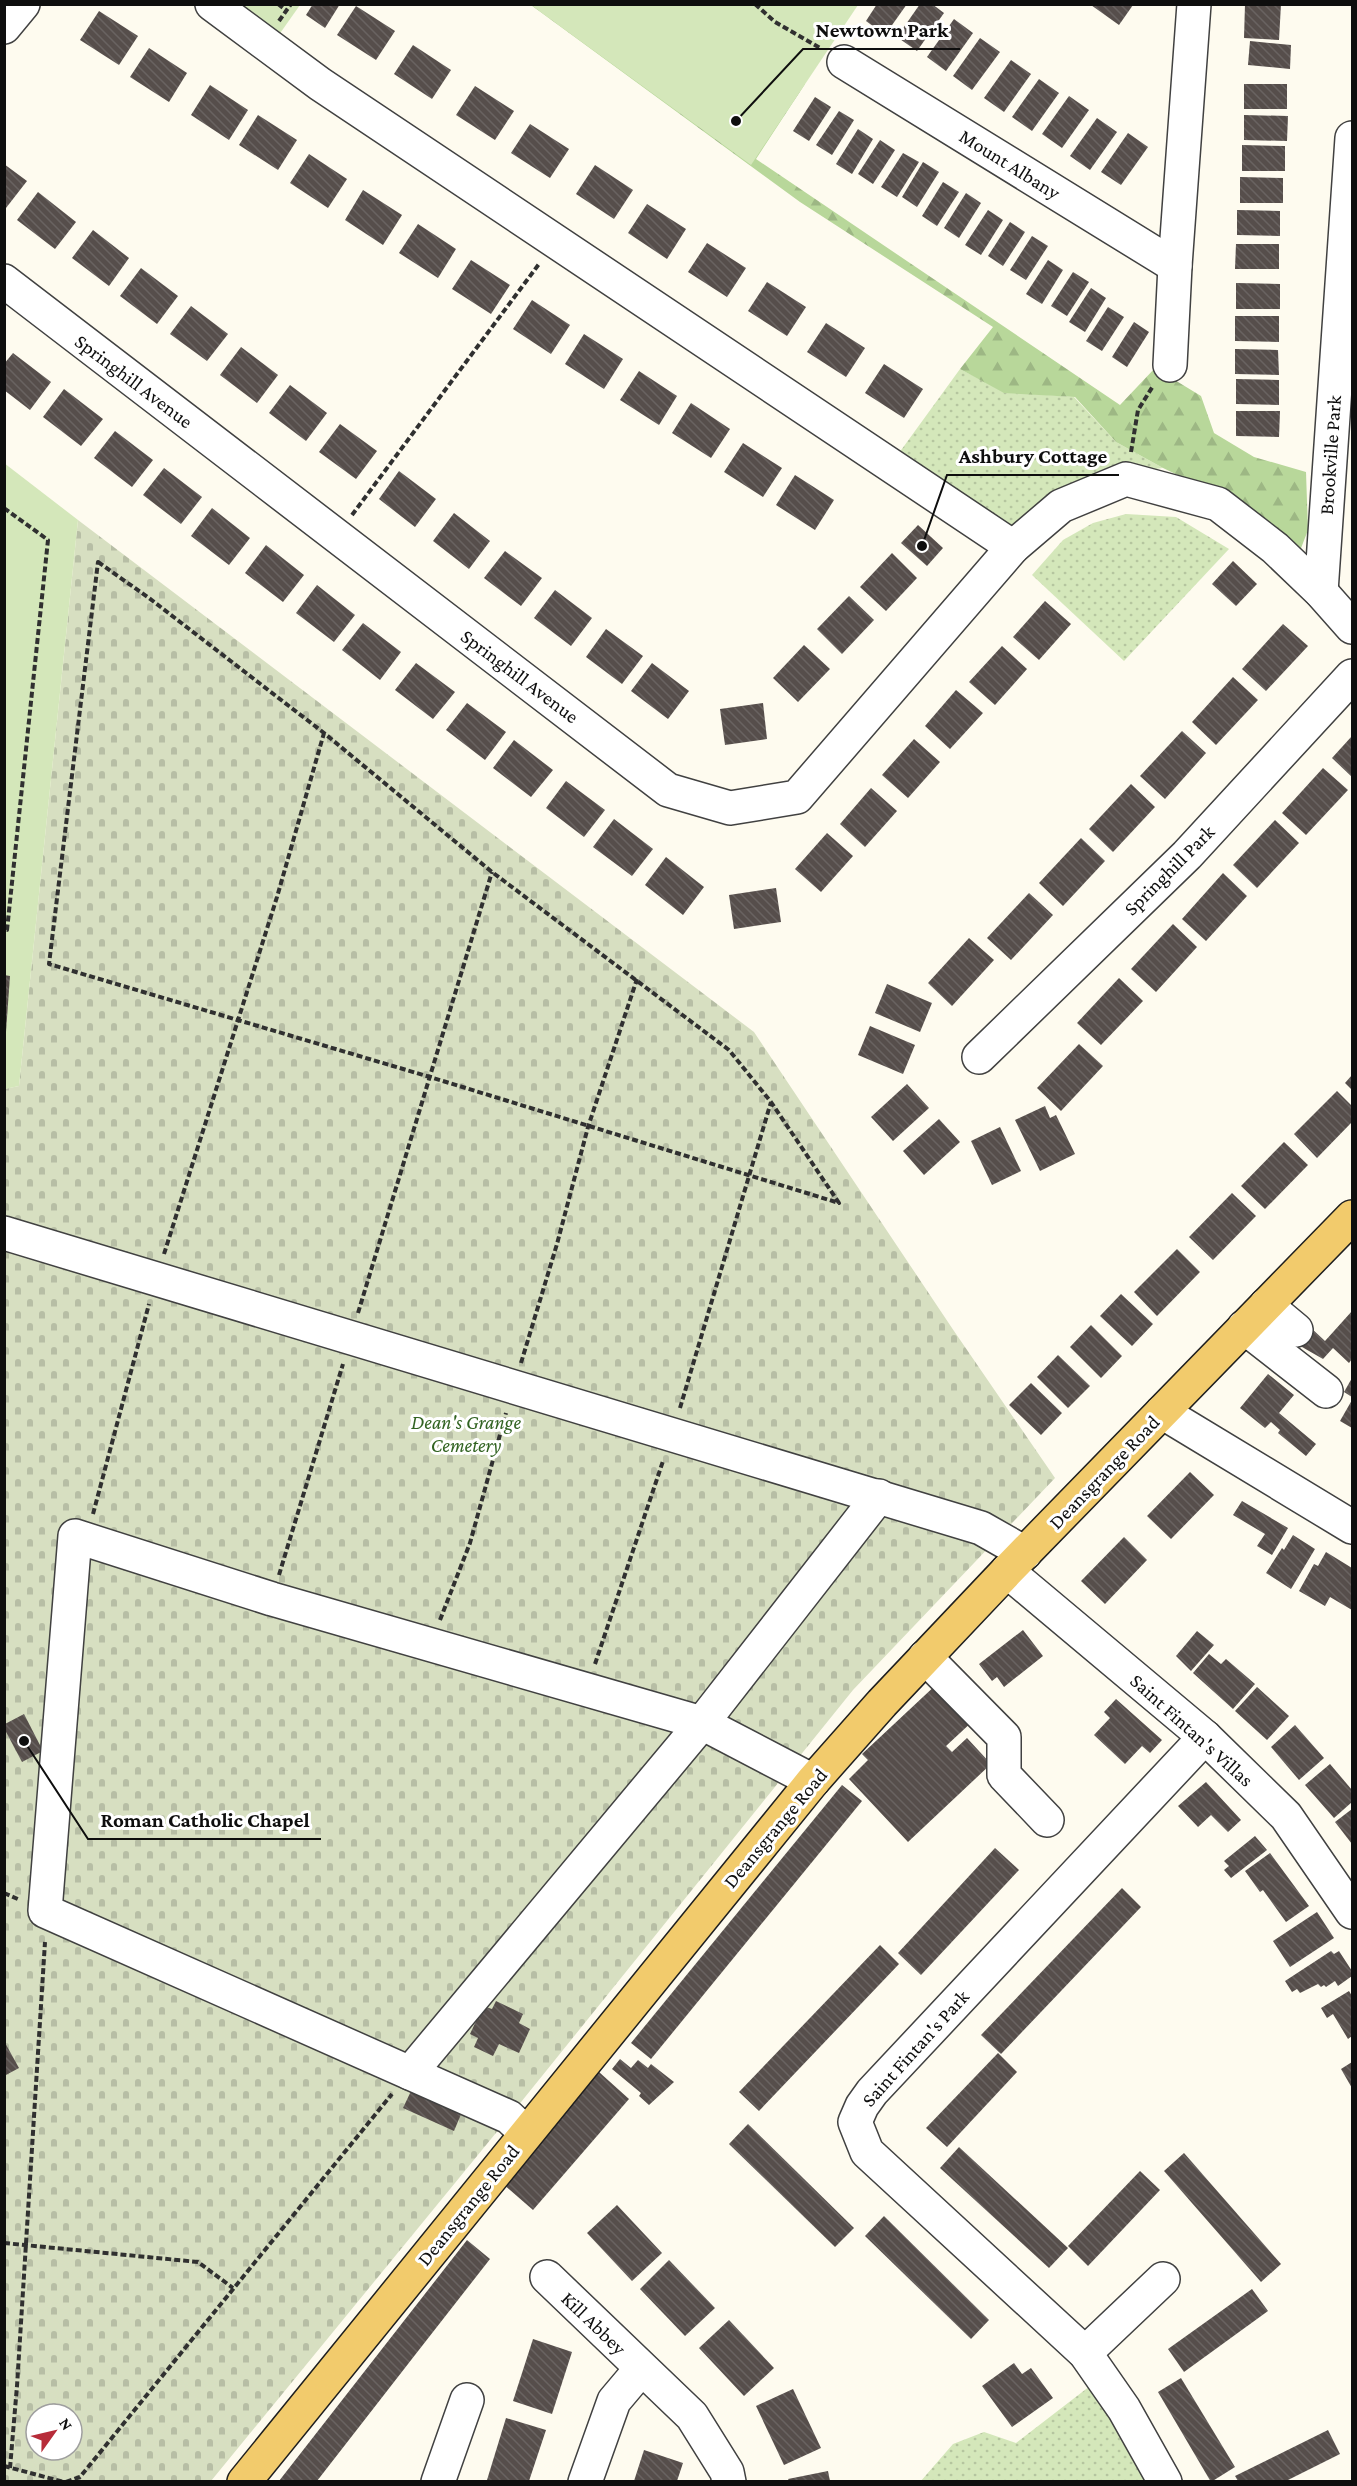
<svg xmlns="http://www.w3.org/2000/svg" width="1357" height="2486" font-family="'Crimson Pro',serif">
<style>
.grass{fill:url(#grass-dots)}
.forest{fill:url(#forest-firs)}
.cemetery{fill:url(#cemetery-stones);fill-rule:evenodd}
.park{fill:#d4e7ba}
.building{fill:url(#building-back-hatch)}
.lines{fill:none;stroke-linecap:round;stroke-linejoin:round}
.minor-casing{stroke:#414141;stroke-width:36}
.major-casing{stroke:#1f1f1f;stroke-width:36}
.path{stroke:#303030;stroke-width:4;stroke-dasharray:6 3;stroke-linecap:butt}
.minor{stroke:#fff;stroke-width:33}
.major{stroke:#f2cb6c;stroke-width:33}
.labels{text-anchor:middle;stroke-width:6;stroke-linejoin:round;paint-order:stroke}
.street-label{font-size:20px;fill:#0e0e0e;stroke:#fff}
.park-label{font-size:20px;font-style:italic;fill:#316321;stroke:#fff}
.leader{fill:none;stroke:#0e0e0e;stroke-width:2}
.callout-dot{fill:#0e0e0e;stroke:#fff;stroke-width:2}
.callout-label{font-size:21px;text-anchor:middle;font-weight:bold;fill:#0e0e0e;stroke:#fff;stroke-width:6;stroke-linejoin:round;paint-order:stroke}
</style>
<defs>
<pattern id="grass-dots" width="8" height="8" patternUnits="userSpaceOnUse" patternTransform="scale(1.5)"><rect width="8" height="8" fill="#d4e7ba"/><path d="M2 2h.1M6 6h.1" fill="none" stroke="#b5c59f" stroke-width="1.8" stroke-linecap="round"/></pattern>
<pattern id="forest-firs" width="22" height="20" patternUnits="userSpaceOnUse" patternTransform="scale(1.5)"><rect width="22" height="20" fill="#b8d79a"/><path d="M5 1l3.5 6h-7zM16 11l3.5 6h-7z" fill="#9db784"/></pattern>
<pattern id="cemetery-stones" width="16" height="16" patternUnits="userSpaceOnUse" patternTransform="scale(1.5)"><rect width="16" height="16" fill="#d7dfc1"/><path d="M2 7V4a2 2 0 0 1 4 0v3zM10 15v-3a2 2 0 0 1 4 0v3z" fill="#b7bea5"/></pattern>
<pattern id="building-back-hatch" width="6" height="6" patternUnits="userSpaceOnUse" patternTransform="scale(1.5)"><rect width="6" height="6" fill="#564e4b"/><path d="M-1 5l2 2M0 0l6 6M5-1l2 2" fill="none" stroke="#696361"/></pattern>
</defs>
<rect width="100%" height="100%" fill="#fefbef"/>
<g class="grass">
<path d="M960,369L1004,392L1074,397L1116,442L1163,468L1137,471L1018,526L1001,524L899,453Z"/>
<path d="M1126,514L1176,517L1229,549L1124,661L1032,575L1063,540L1093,523Z"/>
<path d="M1090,2386L1148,2482H920L953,2444L984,2432L1016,2443Z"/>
</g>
<path class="forest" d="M531,5L805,84L756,159L1120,405L1155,368L1201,396L1214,433L1254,457L1306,472L1308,530L1298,556L1242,506L1163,468L1116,442L1075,397L1004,393L960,369L993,327L800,202Z"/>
<path class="cemetery" d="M78,520L754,1032L954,1331L1055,1478L853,1690L509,2117L211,2481L5,2482L4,1089L19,1086ZM36,2414H72V2450H36Z"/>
<g class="park">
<path d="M232,5H300L276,39Z"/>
<path d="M531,5H858L751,165Z"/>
<path d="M4,463L78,520L19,1086L5,1089Z"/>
</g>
<g class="building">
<path d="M313,4H340L325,28L306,15Z"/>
<path d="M877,4H907L885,35L866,21Z"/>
<path d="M920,4H932L944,13L917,51L897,37Z"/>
<path d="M1245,4H1281L1279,40L1244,38Z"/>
<path d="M1091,5H1133L1119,25Z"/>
<path d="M356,6L395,31L376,60L337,35Z"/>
<path d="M99,11L138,36L119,65L80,40Z"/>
<path d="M954,19L973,33L946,71L927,57Z"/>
<path d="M980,38L1000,52L972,90L953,76Z"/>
<path d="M1250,41L1291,45L1290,69L1248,65Z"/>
<path d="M413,45L451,70L432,99L394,74Z"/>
<path d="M149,48L187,73L169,102L130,77Z"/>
<path d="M1011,60L1031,74L1004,112L984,98Z"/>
<path d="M1039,79L1059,93L1032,131L1012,117Z"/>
<rect x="1244" y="84" width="43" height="25"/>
<path d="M210,85L248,110L229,140L191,115Z"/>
<path d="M475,86L514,111L495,140L456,115Z"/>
<path d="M1069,96L1089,110L1062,148L1042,134Z"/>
<path d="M815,97L831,107L809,141L793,131Z"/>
<path d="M839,111L854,120L832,155L816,145Z"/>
<path d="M258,115L297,140L278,170L239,145Z"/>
<path d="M1244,115L1288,116L1287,141L1244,140Z"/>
<path d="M1097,118L1117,132L1090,170L1070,156Z"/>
<path d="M530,124L569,149L550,178L511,153Z"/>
<path d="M858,129L873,139L852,174L836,164Z"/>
<path d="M1128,133L1148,147L1121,185L1101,172Z"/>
<path d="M880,140L895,150L873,184L858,174Z"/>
<path d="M1242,145L1285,146V171H1242Z"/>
<path d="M903,153L919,162L897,197L881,187Z"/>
<path d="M309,154L347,179L328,208L290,183Z"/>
<path d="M923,162L939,172L917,207L902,197Z"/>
<path d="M4,164L27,181L6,208L4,207Z"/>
<path d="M595,165L633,190L614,219L576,194Z"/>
<path d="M1240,177L1283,178V203H1240Z"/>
<path d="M943,182L959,192L937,226L922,216Z"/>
<path d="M363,190L402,215L383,245L345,220Z"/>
<path d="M38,192L76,222L55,249L17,220Z"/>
<path d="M966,193L981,203L959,238L944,228Z"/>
<path d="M647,204L686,229L667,259L628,233Z"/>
<path d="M988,210L1003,220L981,255L965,245Z"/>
<path d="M1237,210L1280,211V236L1237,235Z"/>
<path d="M1010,222L1025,232L1003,266L988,256Z"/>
<path d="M418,224L456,249L438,278L399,253Z"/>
<path d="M93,230L129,258L109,286L72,258Z"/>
<path d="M1032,236L1048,246L1026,280L1010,270Z"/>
<path d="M707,243L746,268L727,297L688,272Z"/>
<path d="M1236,244H1279V269H1235Z"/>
<path d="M471,260L510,285L491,314L452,289Z"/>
<path d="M1048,260L1063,270L1042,304L1026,294Z"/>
<path d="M141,268L178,296L157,324L120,296Z"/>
<path d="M1073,272L1089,282L1067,316L1051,306Z"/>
<path d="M767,282L806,307L787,336L748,311Z"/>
<path d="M1236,283L1280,284V309H1236Z"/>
<path d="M1091,288L1106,298L1085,332L1069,322Z"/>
<path d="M532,300L570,325L551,354L513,329Z"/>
<path d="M191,306L228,334L207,361L170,334Z"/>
<path d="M1108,307L1124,317L1102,351L1086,341Z"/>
<path d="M1235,316H1279V342L1235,341Z"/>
<path d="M1134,322L1149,332L1127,367L1112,357Z"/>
<path d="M826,323L865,348L846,377L807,352Z"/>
<path d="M584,334L623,359L604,389L565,364Z"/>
<path d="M241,347L278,375L257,403L220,375Z"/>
<path d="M1235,349L1278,350L1279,375L1235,374Z"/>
<path d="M13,353L51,382L30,410L4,390V364Z"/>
<path d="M884,364L923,389L904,418L865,393Z"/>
<path d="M639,371L677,396L659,425L620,400Z"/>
<path d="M1236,379L1279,380V405L1236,404Z"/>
<path d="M290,385L327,413L306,441L269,413Z"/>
<path d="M64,389L103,419L81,446L43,417Z"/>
<path d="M691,403L730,429L711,458L672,433Z"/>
<path d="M1236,411H1280L1279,437L1236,436Z"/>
<path d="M340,424L377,451L356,479L319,452Z"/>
<path d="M115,431L153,460L132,487L94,458Z"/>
<path d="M743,443L782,468L763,497L724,472Z"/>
<path d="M164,468L202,497L181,524L143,495Z"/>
<path d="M399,471L436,499L415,527L379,499Z"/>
<path d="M795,475L834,500L815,530L776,505Z"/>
<path d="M212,508L250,538L229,565L191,536Z"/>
<path d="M454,513L490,541L469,569L433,541Z"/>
<path d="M918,525L943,548L927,566L901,543Z"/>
<path d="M266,545L304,575L283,602L245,573Z"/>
<path d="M505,551L542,578L521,606L484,578Z"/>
<path d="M892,553L917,578L886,611L860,587Z"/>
<path d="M1233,561L1257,584L1236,606L1212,584Z"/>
<path d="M317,585L355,615L334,642L296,613Z"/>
<path d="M555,590L592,618L571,646L534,618Z"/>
<path d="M849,596L874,620L842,654L817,629Z"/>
<path d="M1045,601L1071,624L1039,660L1013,637Z"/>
<path d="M363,623L401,652L380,680L342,650Z"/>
<path d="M1283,624L1308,646L1266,691L1242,669Z"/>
<path d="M606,629L643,656L622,684L586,657Z"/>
<path d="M804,645L830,669L798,702L773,678Z"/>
<path d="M1002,646L1027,669L995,705L969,682Z"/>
<path d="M416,663L455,692L433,719L395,690Z"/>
<path d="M652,663L689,691L668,719L631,691Z"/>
<path d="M1233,677L1258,700L1216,745L1192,722Z"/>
<path d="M956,690L983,713L950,749L925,726Z"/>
<path d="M467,703L506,732L485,760L446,730Z"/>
<path d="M763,703L767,739L725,745L720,709Z"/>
<path d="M1182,731L1206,753L1165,799L1140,776Z"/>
<path d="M1352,736V777L1332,758Z"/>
<path d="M914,739L940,762L908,798L882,775Z"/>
<path d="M514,740L553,770L531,797L493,768Z"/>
<path d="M1323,768L1348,790L1306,835L1282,813Z"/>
<path d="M566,781L605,810L584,837L546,808Z"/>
<path d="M1131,784L1155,807L1113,852L1089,829Z"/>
<path d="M871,788L897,811L865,847L840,824Z"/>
<path d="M614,819L653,849L632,876L593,847Z"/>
<path d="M1275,820L1299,843L1257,888L1233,865Z"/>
<path d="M827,833L853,856L821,892L795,869Z"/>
<path d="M1081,838L1105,861L1063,906L1039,883Z"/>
<path d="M666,857L704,887L683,915L645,885Z"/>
<path d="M1223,873L1247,896L1206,941L1182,919Z"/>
<path d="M776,888L781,922L734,929L729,895Z"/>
<path d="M1029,893L1053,915L1011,960L987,938Z"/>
<path d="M1173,924L1197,947L1156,992L1131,969Z"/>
<path d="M969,938L994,960L952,1006L928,983Z"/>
<path d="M4,975L10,976L6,1032H4Z"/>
<path d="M1119,978L1143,1001L1101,1045L1077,1023Z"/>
<path d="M887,984L932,1003L920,1032L875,1013Z"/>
<path d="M870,1026L915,1045L903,1074L858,1055Z"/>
<path d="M1079,1044L1103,1066L1061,1111L1037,1088Z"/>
<path d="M1352,1075V1090L1345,1083Z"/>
<path d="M907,1084L929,1108L893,1141L871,1117Z"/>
<path d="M1337,1091L1352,1106V1122L1317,1158L1294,1134Z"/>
<path d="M1045,1106L1050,1118L1056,1115L1075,1154L1040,1171L1015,1120Z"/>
<path d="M939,1119L960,1142L924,1175L903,1151Z"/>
<path d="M1000,1127L1021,1171L992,1185L971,1141Z"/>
<path d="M1284,1142L1308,1165L1265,1209L1241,1186Z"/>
<path d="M1232,1193L1256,1216L1213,1260L1189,1237Z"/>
<path d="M1177,1249L1200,1272L1157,1316L1134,1292Z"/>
<path d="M1121,1294L1153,1324L1132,1346L1100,1316Z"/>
<path d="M1352,1311V1359L1349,1363L1333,1348L1323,1359L1295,1343L1310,1327L1325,1341Z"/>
<path d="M1091,1325L1122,1356L1101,1378L1070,1347Z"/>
<path d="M1058,1355L1090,1386L1068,1408L1037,1377Z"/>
<path d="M1268,1374L1294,1395L1279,1413L1316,1444L1306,1456L1278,1433L1280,1430L1271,1422L1265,1428L1240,1408Z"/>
<path d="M1352,1378V1397L1344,1392Z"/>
<path d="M1031,1383L1062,1413L1041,1435L1009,1405Z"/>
<path d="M1352,1400V1428L1340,1421Z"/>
<path d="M1190,1472L1214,1495L1171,1539L1147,1516Z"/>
<path d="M1242,1501L1288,1528L1272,1555L1257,1546L1265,1534L1233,1515Z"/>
<path d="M1293,1535L1315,1549L1291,1589L1266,1573L1282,1548L1284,1550Z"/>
<path d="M1124,1537L1147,1560L1105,1604L1081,1581Z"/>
<path d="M1326,1552L1352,1568V1610L1330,1597L1325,1606L1299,1591L1314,1564L1318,1566Z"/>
<path d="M1023,1630L1043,1656L1004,1687L997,1677L992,1681L979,1664Z"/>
<path d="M1197,1631L1214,1645L1191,1671L1176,1656Z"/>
<path d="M1209,1654L1221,1664L1226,1659L1255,1684L1233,1709L1193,1673Z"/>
<path d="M939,1682L974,1720L946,1746L952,1752L967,1738L991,1764L908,1842L849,1779L868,1760L862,1754Z"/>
<path d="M1257,1687L1289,1716L1267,1740L1235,1711Z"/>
<path d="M1116,1699L1162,1740L1150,1753L1142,1746L1125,1764L1094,1735L1110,1718L1104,1712Z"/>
<path d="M24,1714L43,1751L22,1762L5,1730V1724Z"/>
<path d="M1295,1725L1324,1758L1299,1780L1271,1747Z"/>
<path d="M1330,1764L1352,1790V1802L1334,1818L1305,1785Z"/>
<path d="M1206,1782L1241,1820L1228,1832L1211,1815L1198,1827L1178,1806Z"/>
<path d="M842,1785L862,1801L651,2059L631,2043Z"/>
<path d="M1352,1809V1844L1335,1822Z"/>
<path d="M1255,1836L1267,1850L1231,1878L1224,1870L1229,1866L1224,1861Z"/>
<path d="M995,1848L1019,1870L921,1975L898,1953Z"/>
<path d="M1270,1853L1309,1906L1286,1922L1263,1890L1260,1892L1245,1871Z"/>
<path d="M1122,1888L1141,1907L1001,2054L981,2035Z"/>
<path d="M1317,1912L1334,1938L1290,1967L1273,1941Z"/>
<path d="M880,1945L899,1964L759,2111L739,2092Z"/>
<path d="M1331,1951L1334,1954L1339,1951L1352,1971V1976L1338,1986L1335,1981L1326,1987L1324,1985L1321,1987L1318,1984L1300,1993L1297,1989L1292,1992L1285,1981Z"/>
<path d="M1349,1991L1352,1996V2036L1348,2039L1333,2014L1327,2018L1321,2008Z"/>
<path d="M496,2001L523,2014L519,2023L530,2029L519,2053L499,2044L493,2056L474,2047L478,2038L470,2034L483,2006L492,2009Z"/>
<path d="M4,2041L19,2068L4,2076Z"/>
<path d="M998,2053L1017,2072L947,2147L926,2128Z"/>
<path d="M620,2059L631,2068L638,2060L648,2068L651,2064L674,2082L649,2105L639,2096L641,2093L612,2069Z"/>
<path d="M1352,2062V2088L1341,2069Z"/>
<path d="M599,2072L629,2099L533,2210L503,2184Z"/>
<path d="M412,2089L462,2112L454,2131L403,2108Z"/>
<path d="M748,2124L854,2228L835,2247L729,2144Z"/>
<path d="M959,2147L1068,2248L1049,2268L940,2168Z"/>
<path d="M1184,2153L1281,2264L1261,2282L1164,2171Z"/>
<path d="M1140,2171L1160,2190L1088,2266L1068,2246Z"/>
<path d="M617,2205L662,2253L632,2281L587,2233Z"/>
<path d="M884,2216L989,2320L971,2339L865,2236Z"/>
<path d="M467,2240L490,2259L415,2355L317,2481H279Z"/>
<path d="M669,2260L715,2308L685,2336L640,2289Z"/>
<path d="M1252,2289L1268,2311L1184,2372L1168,2349Z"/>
<path d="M729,2320L774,2368L744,2396L699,2348Z"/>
<path d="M533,2339L572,2352L552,2414L513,2401Z"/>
<path d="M1014,2363L1022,2374L1031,2368L1053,2398L1012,2427L982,2386Z"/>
<path d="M1181,2378L1235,2467L1211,2482L1158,2392Z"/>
<path d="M793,2389L821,2448L784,2465L756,2406Z"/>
<path d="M506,2418L546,2430L529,2481L487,2480Z"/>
<path d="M1328,2430L1340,2454L1286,2481H1238L1235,2476Z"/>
<path d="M644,2450L683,2463L677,2481H634Z"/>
<path d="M828,2471L830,2481H789L788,2479Z"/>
</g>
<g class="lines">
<g class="minor-casing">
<g id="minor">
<path d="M212,4L320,84L1013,547"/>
<path d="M4,27L23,4"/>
<path d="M844,62L1175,266"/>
<path d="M4,281L668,790L730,808L797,797L1013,547L1061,506L1126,479L1218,504L1275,548L1321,592L1352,627"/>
<path d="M1170,365L1175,266L1194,4"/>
<path d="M1321,592L1352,138"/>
<path d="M979,1057L1187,855L1352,676"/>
<path d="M4,1233L981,1528L1025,1553"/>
<path d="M1266,1305L1296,1330"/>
<path d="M1244,1327L1326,1391"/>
<path d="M1162,1412L1352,1527"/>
<path d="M1007,1571L1205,1737L1286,1816L1352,1912"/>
<path d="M925,1657L1004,1737V1775L1047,1820"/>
<path d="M410,2073L702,1723L879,1496"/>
<path d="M526,2133L509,2117L45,1911L75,1536L272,1599L702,1723L813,1781"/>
<path d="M547,2277L692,2416L727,2472L729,2482"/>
<path d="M1085,2353L1163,2279"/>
<path d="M438,2482L467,2400"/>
<path d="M585,2482L614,2401L641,2369"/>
<path d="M1165,2482L1124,2409L1085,2353L867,2152L855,2122L862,2106L872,2092L1205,1737"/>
</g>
</g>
<g class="major-casing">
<path id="major" d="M244,2482L813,1781L882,1703L1007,1571L1352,1217"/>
</g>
<g class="path">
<path d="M278,4L287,11"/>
<path d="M755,4L775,22L820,48"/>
<path d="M279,21L291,4"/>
<path d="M1131,452L1138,410L1153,386"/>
<path d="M4,508L48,540L7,930H4"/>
<path d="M352,515L539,264"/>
<path d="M98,562L149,598L324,733L492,872L729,1050L771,1102L839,1203L430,1077L49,964Z"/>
<path d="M164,1254L277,897L324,733"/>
<path d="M358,1313L492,872"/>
<path d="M521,1363L557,1244L588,1127L637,979"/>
<path d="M680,1408L771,1102"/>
<path d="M93,1514L149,1304"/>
<path d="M279,1575L343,1364"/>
<path d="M440,1620L470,1543L506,1413"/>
<path d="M595,1664L663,1461"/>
<path d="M4,1893L20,1900"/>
<path d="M4,2243L198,2262L233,2288"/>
<path d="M4,2466L64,2482"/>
<path d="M10,2468L17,2386L45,1942"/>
<path d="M66,2482L80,2477L392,2094"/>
</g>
<use href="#minor" class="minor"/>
<use href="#major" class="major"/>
</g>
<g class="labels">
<g class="street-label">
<text transform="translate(1010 164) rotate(32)" y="7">Mount Albany</text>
<text transform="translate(134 381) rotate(37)" y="7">Springhill Avenue</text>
<text transform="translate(1330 455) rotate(-86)" y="7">Brookville Park</text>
<text transform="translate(520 676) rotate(37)" y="7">Springhill Avenue</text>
<text transform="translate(1169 870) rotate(-45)" y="7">Springhill Park</text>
<text transform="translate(1104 1472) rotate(-46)" y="7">Deansgrange Road</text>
<text transform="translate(1192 1730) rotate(42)" y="7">Saint Fintan's Villas</text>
<text transform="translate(775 1828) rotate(-50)" y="7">Deansgrange Road</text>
<text transform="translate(915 2048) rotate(-48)" y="7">Saint Fintan's Park</text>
<text transform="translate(468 2205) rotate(-51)" y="7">Deansgrange Road</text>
<text transform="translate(594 2323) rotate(44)" y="7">Kill Abbey</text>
</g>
<g class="park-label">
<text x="466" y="1429">Dean's Grange<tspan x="466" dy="23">Cemetery</tspan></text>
</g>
</g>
<path class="leader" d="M736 121L803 49H960M922 546L947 475H1119M24 1741L88 1839H321"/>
<g class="callout-dot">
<circle cx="736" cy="121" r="6"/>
<circle cx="922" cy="546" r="6"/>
<circle cx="24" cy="1741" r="6"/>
</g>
<g class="callout-label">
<text x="882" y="37">Newtown Park</text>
<text x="1033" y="463">Ashbury Cottage</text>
<text x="205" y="1827">Roman Catholic Chapel</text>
</g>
<rect width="1357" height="2486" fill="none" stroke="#0e0e0e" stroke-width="12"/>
<g transform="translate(54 2432) rotate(56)"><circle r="28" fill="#ffffff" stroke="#9f9f9f" stroke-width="1.5"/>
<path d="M0-4.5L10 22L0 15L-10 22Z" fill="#b72c39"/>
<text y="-9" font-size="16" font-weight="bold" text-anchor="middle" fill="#0e0e0e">N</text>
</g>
</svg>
